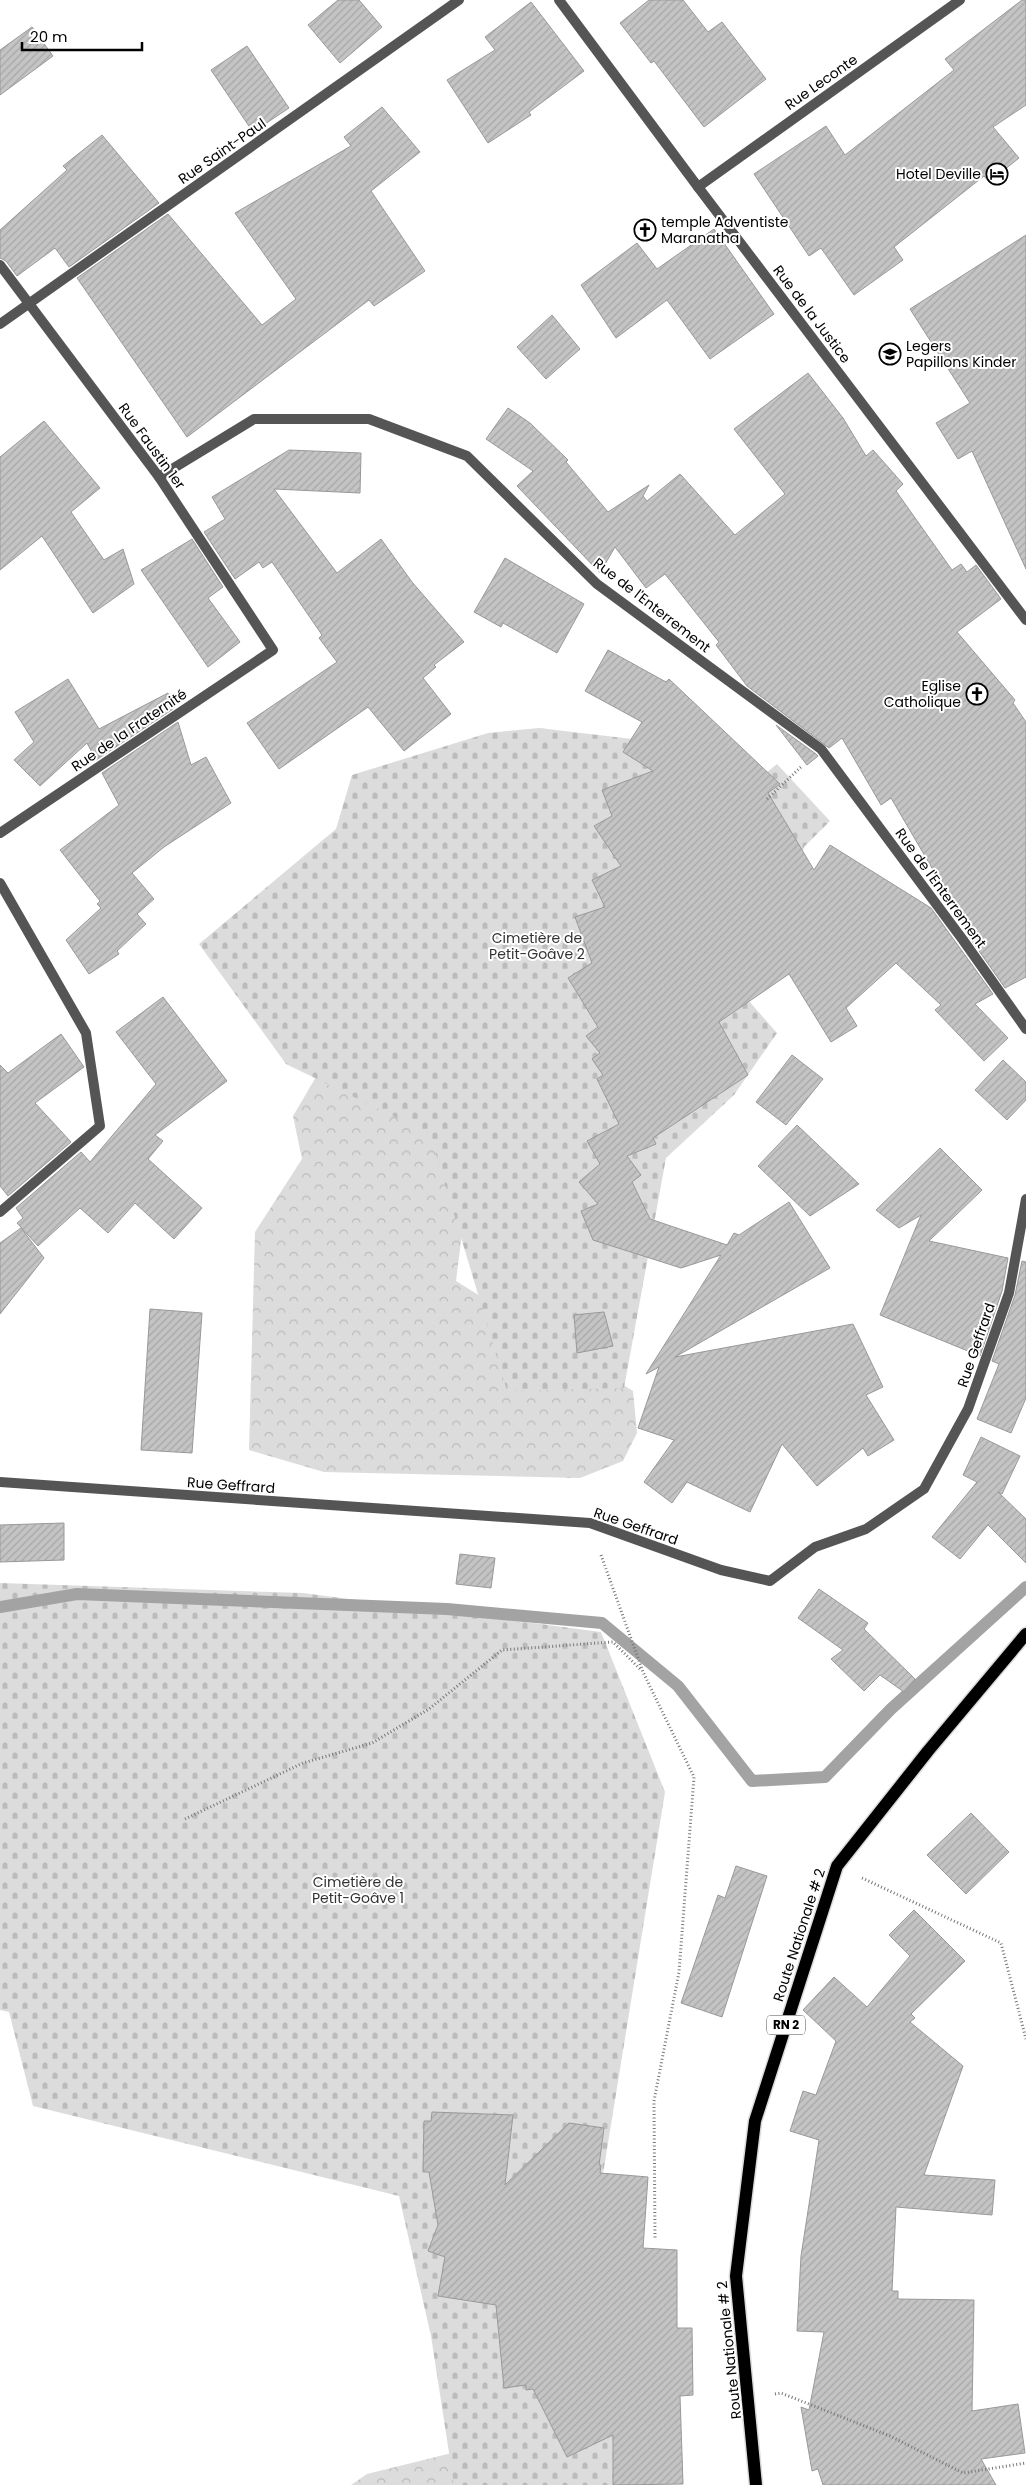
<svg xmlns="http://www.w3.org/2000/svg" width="1026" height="2485" font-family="Poppins,sans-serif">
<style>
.forest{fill:url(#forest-crowns)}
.cemetery{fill:url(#cemetery-stones)}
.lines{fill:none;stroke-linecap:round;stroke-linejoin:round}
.stream{stroke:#a3a3a3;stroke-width:12}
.building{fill:url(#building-hatch);stroke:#999}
.primary-casing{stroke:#dbdbdb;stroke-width:15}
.path{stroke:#777;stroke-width:3;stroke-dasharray:1 2.5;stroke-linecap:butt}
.service{stroke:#555;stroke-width:10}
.minor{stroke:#555;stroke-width:10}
.primary{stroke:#000;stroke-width:12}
.labels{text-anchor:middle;stroke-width:4;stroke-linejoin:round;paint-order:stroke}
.shield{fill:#fff;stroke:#4c4c4c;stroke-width:1}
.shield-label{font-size:12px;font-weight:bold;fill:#000}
.street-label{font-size:14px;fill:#000;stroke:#fff}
.poi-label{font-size:14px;fill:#000;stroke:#fff;text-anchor:end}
.park-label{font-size:14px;fill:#333;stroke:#fff}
</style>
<defs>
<pattern id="forest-crowns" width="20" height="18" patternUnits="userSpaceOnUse" patternTransform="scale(1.25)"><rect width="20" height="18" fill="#dcdcdc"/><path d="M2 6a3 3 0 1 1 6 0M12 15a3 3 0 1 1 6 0" fill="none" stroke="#bbb"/></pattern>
<pattern id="cemetery-stones" width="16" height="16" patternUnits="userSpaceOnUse" patternTransform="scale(1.25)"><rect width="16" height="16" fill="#dcdcdc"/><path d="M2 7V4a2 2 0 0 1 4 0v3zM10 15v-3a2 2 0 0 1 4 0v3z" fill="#bbb"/></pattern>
<pattern id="building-hatch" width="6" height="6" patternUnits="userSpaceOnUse" patternTransform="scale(1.25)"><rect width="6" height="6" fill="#c4c4c4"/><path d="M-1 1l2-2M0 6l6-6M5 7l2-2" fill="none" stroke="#a7a7a7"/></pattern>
</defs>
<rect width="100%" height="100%" fill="#fff"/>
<g class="forest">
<path d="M329,1055L476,1121L456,1281L633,1391L637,1433L623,1461L580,1478L324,1472L249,1450L255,1232L302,1159L293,1116Z"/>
<path d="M476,2447L515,2485H351L367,2474Z"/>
</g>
<g class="cemetery">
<path d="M539,728L649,741L727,805L777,764L830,821L804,847L748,1000L777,1033L734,1095L666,1158L624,1388L507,1391L430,1134L286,1064L199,944L336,829L352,775L488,733Z"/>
<path d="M0,1583L303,1593L601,1632L665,1792L602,2180L617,2411L626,2485H454L431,2336L399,2196L33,2106L9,2012L0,2010Z"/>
</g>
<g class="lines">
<path class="stream" d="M0,1607L77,1594L447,1609L602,1623L678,1686L752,1781L825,1777L891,1709L1026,1587"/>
</g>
<g class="building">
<path d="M338,0H359L382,27L340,63L308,25Z"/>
<path d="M649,0H683L708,32L722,22L766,79L704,127L654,61L651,63L620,23Z"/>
<path d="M1022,0H1026V105L993,127L1019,158L989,182L984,176L894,247L903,260L854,295L821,248L809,256L754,174L826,126L845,155L954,70L945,59Z"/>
<path d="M531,2L584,71L529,112L531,115L488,143L447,80L495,50L485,37Z"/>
<path d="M32,27L53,56L0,95V50Z"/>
<path d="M247,46L289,108L253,132L211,70Z"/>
<path d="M382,107L420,152L371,191L425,271L374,306L369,300L187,437L77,278L168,214L262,325L296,299L235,213L351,146L344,137Z"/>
<path d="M102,135L159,203L69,267L55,248L17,276L6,261L0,258V230L67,170L63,166Z"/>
<path d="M714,229L774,314L710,359L667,300L616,338L581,285L637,243L657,269Z"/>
<path d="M1026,235V569L972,451L958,459L936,423L970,403L910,309Z"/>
<path d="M552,315L580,349L546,379L517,347Z"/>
<path d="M808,373L843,418L866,456L873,450L903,484L896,491L952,570L961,564L967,572L976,565L1001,599L957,632L1015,700L1013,703L1026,722V977L1005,988L963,928L970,933L891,798L881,805L842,738L829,748L747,686L716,645L719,642L665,574L646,588L615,547L600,573L517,486L533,471L486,439L508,408L530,423L568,460L566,462L608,512L649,485L643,496L647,501L680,474L735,535L785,494L734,429Z"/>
<path d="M44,421L100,488L71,512L104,560L123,549L134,584L93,613L42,536L0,570V457Z"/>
<path d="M289,450L361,453L360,493L274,489L337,573L381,539L412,582L464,642L434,665L436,667L423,678L451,714L404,751L368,707L279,769L247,723L337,662L319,638L322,635L272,562L263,568L259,562L235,579L204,532L225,519L212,497Z"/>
<path d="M192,539L223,587L208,598L240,642L208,667L141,570Z"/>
<path d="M505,558L584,604L557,653L503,623L501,627L474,612Z"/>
<path d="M608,650L666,682L669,679L780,784L768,793L814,870L830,845L931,908L993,994L975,1004L1008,1038L984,1061L935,1010L941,1005L896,963L846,1008L857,1026L831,1042L789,974L719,1022L748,1075L653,1138L656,1144L627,1156L641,1175L632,1182L650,1219L727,1245L734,1233L739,1235L789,1202L830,1268L675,1357L853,1324L883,1387L866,1395L894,1440L868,1456L863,1448L817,1486L782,1444L750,1512L687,1482L672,1503L644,1482L674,1440L638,1428L659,1367L646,1374L721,1255L681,1268L593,1240L581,1211L598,1204L579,1182L600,1164L587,1141L619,1124L597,1079L603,1075L592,1059L600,1053L586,1036L598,1027L568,978L592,963L575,917L605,907L592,880L621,866L594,826L612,816L602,790L653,771L623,752L642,722L585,691Z"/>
<path d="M68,679L99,729L168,693L173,709L96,760L87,743L40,786L14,760L34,742L15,712Z"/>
<path d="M178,722L191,765L206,757L231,803L164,847L132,873L154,899L137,914L146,924L117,951L119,954L89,974L66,940L101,908L97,904L100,901L60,850L119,805L102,773Z"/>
<path d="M776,725L816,754L818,756L807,765Z"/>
<path d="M163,997L227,1081L155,1135L163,1141L148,1159L202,1208L174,1239L135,1203L108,1233L80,1208L38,1246L17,1223L23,1218L16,1208L81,1152L90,1162L156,1084L116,1032Z"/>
<path d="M61,1034L84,1067L35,1103L71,1142L8,1196L0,1186V1065L8,1073Z"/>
<path d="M792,1055L823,1079L786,1125L756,1102Z"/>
<path d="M1003,1060L1026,1082V1100L1007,1120L975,1090Z"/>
<path d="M797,1125L859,1184L810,1216L758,1166Z"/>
<path d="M940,1148L982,1190L929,1241L1008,1258L1002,1291L980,1356L880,1315L921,1215L899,1228L876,1210Z"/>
<path d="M21,1228L44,1258L0,1314V1243Z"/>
<path d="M1022,1261L1026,1262V1398L1011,1433L977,1419L999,1364L992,1361L1015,1295Z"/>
<path d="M150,1309L202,1313L192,1453L141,1450Z"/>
<path d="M604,1312L613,1346L577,1353L574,1315Z"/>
<path d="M981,1437L1020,1456L1002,1494L998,1492L1026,1519V1563L988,1525L960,1559L932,1537L977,1482L963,1475Z"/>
<path d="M64,1523V1560L0,1562V1525Z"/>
<path d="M460,1554L495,1558L491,1588L456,1584Z"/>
<path d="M819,1589L868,1623L864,1629L915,1679L904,1692L880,1675L864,1691L831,1659L843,1650L798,1618Z"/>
<path d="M971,1813L1009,1852L966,1894L927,1855Z"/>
<path d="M736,1866L767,1876L722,2017L681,2003L718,1895L725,1898Z"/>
<path d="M914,1910L965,1961L911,2014L915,2018L910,2022L963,2066L924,2175L995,2180L992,2215L896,2207L892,2291H898V2299L974,2300L972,2411L1018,2404L1025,2453L981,2459L996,2485H823L818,2469L812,2471L801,2407L809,2410L824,2332L797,2331L801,2256L819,2140L790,2131L803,2091L816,2095L836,2041L803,2010L834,1977L867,2007L910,1956L889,1935Z"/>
<path d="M432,2112L513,2115L505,2185L569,2123L604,2128L599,2165H601L600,2173L648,2177L643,2248L677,2250V2328H692L693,2395L680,2396L683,2484L613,2485V2435L567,2457L533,2389L526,2390V2385L504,2388L496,2305L438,2296L445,2257L428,2251L438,2225L429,2172H423L424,2121H431Z"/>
</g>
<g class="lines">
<g class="primary-casing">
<path id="primary" d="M756,2485L736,2276L755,2121L837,1866L928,1751L1026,1634"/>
</g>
<g class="path">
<path d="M767,799L802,766"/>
<path d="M601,1555L643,1672L694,1777L679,1972L654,2101L655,2239"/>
<path d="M185,1819L303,1763L372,1743L429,1709L502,1650L613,1642L641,1670"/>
<path d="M862,1878L1001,1943L1026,2039"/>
<path d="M775,2394L781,2393L890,2436L963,2473L1026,2463"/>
</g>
<path class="service" d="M0,883L86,1033L100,1126L0,1212"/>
<g class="minor">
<path d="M559,0L698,187L1026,620"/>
<path d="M698,187L960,0"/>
<path d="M0,265L159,477L273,650L0,833"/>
<path d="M0,324L459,0"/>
<path d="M159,477L254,419H369L467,456L597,584L821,749L963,940L1026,1029"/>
<path d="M0,1482L590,1523L721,1570L770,1581L815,1547L866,1529L924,1489L968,1409L1009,1293L1026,1199"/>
</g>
<use href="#primary" class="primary"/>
</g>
<defs>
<g id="hotel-ring" transform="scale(1.125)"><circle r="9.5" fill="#fff" stroke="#000" stroke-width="1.5"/><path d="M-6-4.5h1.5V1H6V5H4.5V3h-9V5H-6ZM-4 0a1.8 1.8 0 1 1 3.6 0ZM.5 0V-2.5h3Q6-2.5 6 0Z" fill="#000"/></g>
<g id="church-ring" transform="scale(1.125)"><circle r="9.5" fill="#fff" stroke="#000" stroke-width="1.5"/><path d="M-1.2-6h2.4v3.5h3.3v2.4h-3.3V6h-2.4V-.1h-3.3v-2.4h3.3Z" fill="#000"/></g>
<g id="school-ring" transform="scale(1.125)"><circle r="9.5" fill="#fff" stroke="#000" stroke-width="1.5"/><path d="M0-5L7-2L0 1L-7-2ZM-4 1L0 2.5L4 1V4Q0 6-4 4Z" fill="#000"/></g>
</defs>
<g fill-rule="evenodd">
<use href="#hotel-ring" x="997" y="174"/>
<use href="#church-ring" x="645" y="230"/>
<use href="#school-ring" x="890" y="354"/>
<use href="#church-ring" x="977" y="694"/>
</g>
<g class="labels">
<rect class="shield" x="767" y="2015.5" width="38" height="19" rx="4"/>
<g class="shield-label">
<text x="786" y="2029">RN 2</text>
</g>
<g class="street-label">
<text transform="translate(821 82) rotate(-35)" y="5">Rue Leconte</text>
<text transform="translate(222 151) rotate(-35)" y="5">Rue Saint-Paul</text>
<text transform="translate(812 314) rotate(53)" y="5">Rue de la Justice</text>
<text transform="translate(152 446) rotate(54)" y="5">Rue Faustin 1er</text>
<text transform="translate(652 605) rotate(38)" y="5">Rue de l'Enterrement</text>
<text transform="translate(129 730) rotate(-34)" y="5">Rue de la Fraternité</text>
<text transform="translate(941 888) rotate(54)" y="5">Rue de l'Enterrement</text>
<text transform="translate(976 1345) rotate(-71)" y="5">Rue Geffrard</text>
<text transform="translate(231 1485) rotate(4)" y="5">Rue Geffrard</text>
<text transform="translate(636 1526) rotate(19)" y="5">Rue Geffrard</text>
<text transform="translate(799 1935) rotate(-72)" y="5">Route Nationale # 2</text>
<text transform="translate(729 2350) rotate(-96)" y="5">Route Nationale # 2</text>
</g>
<g class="poi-label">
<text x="981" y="179">Hotel Deville</text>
<text x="661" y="227" text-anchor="start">temple Adventiste<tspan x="661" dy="16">Maranatha</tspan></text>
<text x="906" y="351" text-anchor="start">Legers<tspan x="906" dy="16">Papillons Kinder</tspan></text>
<text x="961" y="691">Eglise<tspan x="961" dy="16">Catholique</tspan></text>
</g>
<g class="park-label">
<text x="537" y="943">Cimetière de<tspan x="537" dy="16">Petit-Goâve 2</tspan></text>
<text x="358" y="1887">Cimetière de<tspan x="358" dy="16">Petit-Goâve 1</tspan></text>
</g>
</g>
<path d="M22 42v8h120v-8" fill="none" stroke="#000000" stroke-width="2.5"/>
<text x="30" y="42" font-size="15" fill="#000000" stroke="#ffffff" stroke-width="4" paint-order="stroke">20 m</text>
</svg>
